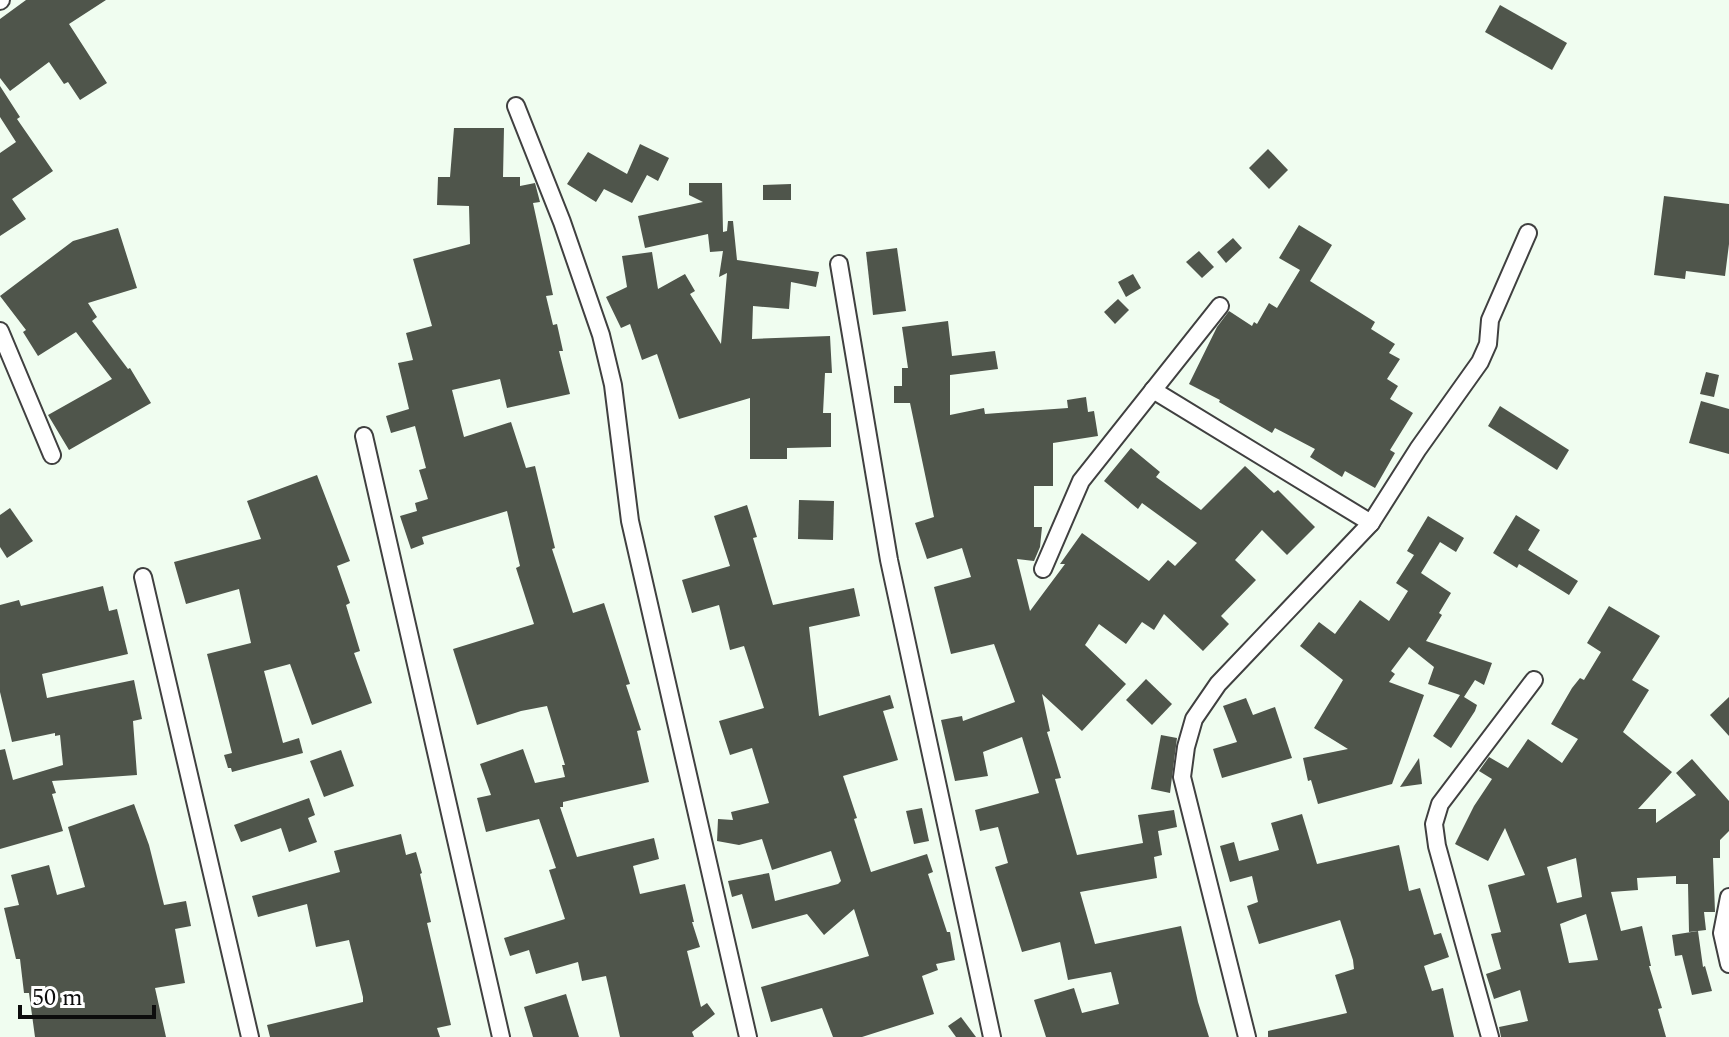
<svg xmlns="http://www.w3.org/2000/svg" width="1729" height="1037" font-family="Spectral,serif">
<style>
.building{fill:#4f554b;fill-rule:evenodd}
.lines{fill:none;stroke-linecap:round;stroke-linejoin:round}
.street-casing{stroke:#404040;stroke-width:20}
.street{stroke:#fff;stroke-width:16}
</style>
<rect width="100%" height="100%" fill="#f0fdf0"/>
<g class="building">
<path d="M26,0H106L69,24L107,83L80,100L68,82L64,84L49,62L10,91L0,78V19Z"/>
<path d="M1500,5L1567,43L1552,70L1485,32Z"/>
<path d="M0,86L20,117L17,119L53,171L12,199L26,219L0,236V153L16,142L0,117Z"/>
<path d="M454,128H504L503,177H520V186L535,183L540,202L533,203L553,295L546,296L553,325L557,324L563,351H559L570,394L507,408L500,379L452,390L464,437L511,422L526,468L535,466L555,548L552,549L573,613L604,603L630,684L626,685L641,730L637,731L649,782L563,802V807H560L577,857L654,838L659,859L633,866L640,894L685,884L694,922H692L700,947L687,951L701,1007L707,1003L715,1014L692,1032L694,1037H620L606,976L582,981L578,962L536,974L529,950L510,956L504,938L565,919L549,870L556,868L539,819L486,832L477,798L491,795L480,764L523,749L535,783L565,777L562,765H565L547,706L521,711L477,725L453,649L534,624L516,568L520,566L507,511L422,537L424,544L411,549L400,516L417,511L415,503L428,499L419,470L426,468L415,426L391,433L386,416L409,409L398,363L413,360L406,333L432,326L413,259L470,244L469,206L437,205L438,177H450Z"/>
<path d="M640,144L669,158L658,181L647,175L632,203L604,189L596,202L567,184L588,152L627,174Z"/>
<path d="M1268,149L1288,170L1269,189L1249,168Z"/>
<path d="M689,183H722L723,232L727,231L728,221H733L737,260L819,272L816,287L791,282L789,309L753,306L752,339L830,336L832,373H825L823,413H831V447L787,448V459H750V398L679,419L657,354L642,360L630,324L621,328L606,297L627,287L622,256L652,252L658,289L685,274L695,291L690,294L721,344L727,273L719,277L723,251L710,252L708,234L645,248L638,216L703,202L689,195Z"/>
<path d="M791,184V200H763V185Z"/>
<path d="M1664,196L1729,204V244L1725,276L1686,271L1685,279L1654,275Z"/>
<path d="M1299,225L1332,245L1310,281L1375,322L1371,329L1395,344L1389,353L1400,359L1387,379L1398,386L1390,399L1413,413L1390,450L1395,453L1375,488L1345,471L1342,477L1310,457L1315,449L1275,428L1272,433L1219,402L1220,400L1189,384L1217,327L1229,311L1252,326L1254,322L1257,324L1269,303L1277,308L1300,270L1279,258Z"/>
<path d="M118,228L137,288L88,303L97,317L92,321L128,369L130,368L151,403L69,450L48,415L112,379L76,332L38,356L23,332L26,330L0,296L73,241Z"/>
<path d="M1233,238L1242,248L1226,263L1217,252Z"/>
<path d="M897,248L906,311L873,315L866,252Z"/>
<path d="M1199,251L1214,267L1202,278L1186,262Z"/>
<path d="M1133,274L1141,288L1126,297L1118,282Z"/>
<path d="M1118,299L1129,310L1115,324L1104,312Z"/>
<path d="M948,321L952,356L995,351L998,369L950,375V415L984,408L985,414L1068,408L1067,400L1086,397L1088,412L1094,411L1098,436L1053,443V486H1034V527H1042L1040,547L1034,561L1017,559L1030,611L1065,564H1060L1082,533L1149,581L1168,560L1175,566L1197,543L1142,503L1138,509L1104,481L1131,448L1160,472L1156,477L1201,510L1245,466L1274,493L1278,490L1315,527L1287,555L1262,530L1235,560L1256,580L1221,616L1229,624L1203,651L1164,614L1154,630L1142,622L1126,644L1099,624L1085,645L1126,684L1082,731L1042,694L1050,731L1047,732L1061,778L1055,779L1077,855L1143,843L1138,815L1174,810L1177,827L1158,831L1162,855L1154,857L1157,878L1080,892L1095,944L1181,926L1198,1002L1209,1037H1046L1034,1000L1074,988L1082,1013L1119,1004L1111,972L1068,980L1060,942L1022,952L995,867L1008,863L998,827L980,831L975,810L1039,793L1022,737L983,752L988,776L955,781L941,720L962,716L963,721L1015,702L994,644L951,654L934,587L971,577L962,548L927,559L915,523L934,517L910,403H894V386H902V368H908L902,327Z"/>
<path d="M1706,372L1719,375L1714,397L1700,394Z"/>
<path d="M1701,401L1729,409V454L1689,443Z"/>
<path d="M1500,406L1569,450L1557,470L1488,426Z"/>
<path d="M317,475L350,561L337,566L350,603L346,605L360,651L354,653L372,703L312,725L290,664L264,671L283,743L299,738L303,753L232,772L231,768H228L224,755L232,753L207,654L251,643L239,589L186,604L174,562L261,539L247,501Z"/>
<path d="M799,500L834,501L833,540L798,539Z"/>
<path d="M747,505L757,537L753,538L773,605L854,588L860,616L809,627L819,716L890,695L894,708L883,711L898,760L843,776L857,818L854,819L871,872L927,854L933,872L928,874L947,932H950L955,960L936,964L938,970L922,976L934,1014L862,1037H833L822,1008L771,1022L761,987L869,956L854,909L824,935L807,914L752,929L742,894L732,897L728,881L769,873L775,901L838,884L841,881L831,851L772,870L762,839L739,845L717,841L718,819L733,820L731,812L769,803L752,748L730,755L719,721L764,708L744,646L730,650L719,605L692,613L682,580L730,566L714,516Z"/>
<path d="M10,508L33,541L7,558L0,547V515Z"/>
<path d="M1516,515L1540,530L1528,550L1578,581L1569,595L1519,564L1517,568L1493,553Z"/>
<path d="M1428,516L1464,538L1456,552L1440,542L1421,573L1451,593L1439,613L1442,615L1426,641L1492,663L1484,685L1475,680L1464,697L1477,705L1475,711L1451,748L1433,736L1460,695L1428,684L1434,667L1409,647L1391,671L1395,674L1389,682L1424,695L1392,784L1318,804L1311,780L1308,781L1303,758L1348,749L1314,728L1343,680L1300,646L1319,622L1335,634L1360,600L1389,621L1408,591L1396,583L1414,555L1407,551Z"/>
<path d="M103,586L109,611L117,609L128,654L42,674L47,698L134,680L142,719L133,721L137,775L52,781L56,793L52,794L63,831L0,849V750L5,749L13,780L63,765L60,735L55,736V733L12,742L0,692V605L19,600L21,606Z"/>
<path d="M1609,606L1660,636L1632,680L1649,690L1623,732L1672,772L1638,809H1656V823L1696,795L1676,773L1692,759L1729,801V831L1720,840V858H1713L1715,912H1704L1706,930L1689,932L1688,884H1676V876L1637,878L1638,890L1611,892L1621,931L1642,926L1651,966H1649L1662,1008L1658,1009L1666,1037H1501L1499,1027L1528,1021L1520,990L1494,999L1486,974L1501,969L1491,934L1501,932L1488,885L1525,875L1505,828L1488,861L1455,844L1474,806L1492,779L1479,771L1489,757L1508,768L1528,739L1562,763L1578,739L1551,724L1572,688L1580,678L1584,680L1601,652L1587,643ZM1576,858L1582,897L1557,903L1547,867ZM1586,914L1598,960L1569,963L1560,924Z"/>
<path d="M1146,679L1172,704L1152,725L1126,700Z"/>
<path d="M1729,697V736L1710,715Z"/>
<path d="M1246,698L1253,715L1275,707L1292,758L1222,778L1213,749L1237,742L1223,706Z"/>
<path d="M1161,735L1177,738L1170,793L1151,789Z"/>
<path d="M341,750L354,786L324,797L310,761Z"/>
<path d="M1419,758L1422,784L1400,787Z"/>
<path d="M309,798L315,815L308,818L317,842L289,852L281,828L241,842L234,825Z"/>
<path d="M134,804L149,845L164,905L186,901L191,926L175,929L185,983L155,988L166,1037H35L29,993H24L20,959H16L4,908L19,905L11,875L49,865L57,895L85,887L68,827Z"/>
<path d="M922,808L929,841L914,844L906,811Z"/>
<path d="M1302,814L1317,864L1399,845L1409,891L1420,888L1434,935L1441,933L1449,957L1424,966L1432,991L1443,988L1454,1037H1268V1031L1347,1013L1335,975L1354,969L1353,960L1340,920L1259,944L1247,906L1258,902L1252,876L1230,882L1220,846L1234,842L1239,861L1279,850L1271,823Z"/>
<path d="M401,834L406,855L416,852L422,873L420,874L431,922L427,923L451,1025L437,1028L440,1037H270L267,1025L363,1002V997L349,940L316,947L307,904L258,917L252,896L340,872L334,851Z"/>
<path d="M1698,931L1703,967L1705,966L1712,991L1692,995L1682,955L1675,956L1672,935Z"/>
<path d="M566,994L579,1037H533L524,1007Z"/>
<path d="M961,1017L976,1037H956L948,1026Z"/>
</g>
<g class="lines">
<g class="street-casing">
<g id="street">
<path d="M0,1L1,0"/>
<path d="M516,106L562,222L601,335L613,385L630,521L748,1037"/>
<path d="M839,264L889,560L992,1037"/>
<path d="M0,331L52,455"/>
<path d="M1153,390L1371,523"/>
<path d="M364,436L501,1037"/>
<path d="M1043,569L1081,481L1220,306"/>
<path d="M143,577L250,1037"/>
<path d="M1729,897L1722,933L1729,964"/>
<path d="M1247,1037L1182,777L1186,747L1194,719L1218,684L1371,523L1418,449L1480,362L1488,344L1490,320L1528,233"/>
<path d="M1490,1037L1437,846L1434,824L1440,804L1534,680"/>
</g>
</g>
<use href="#street" class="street"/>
</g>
<path d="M20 1005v12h134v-12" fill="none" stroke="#0d0d0d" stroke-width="4"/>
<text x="32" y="1005" font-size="24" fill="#0d0d0d" stroke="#ffffff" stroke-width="6" paint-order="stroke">50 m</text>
</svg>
